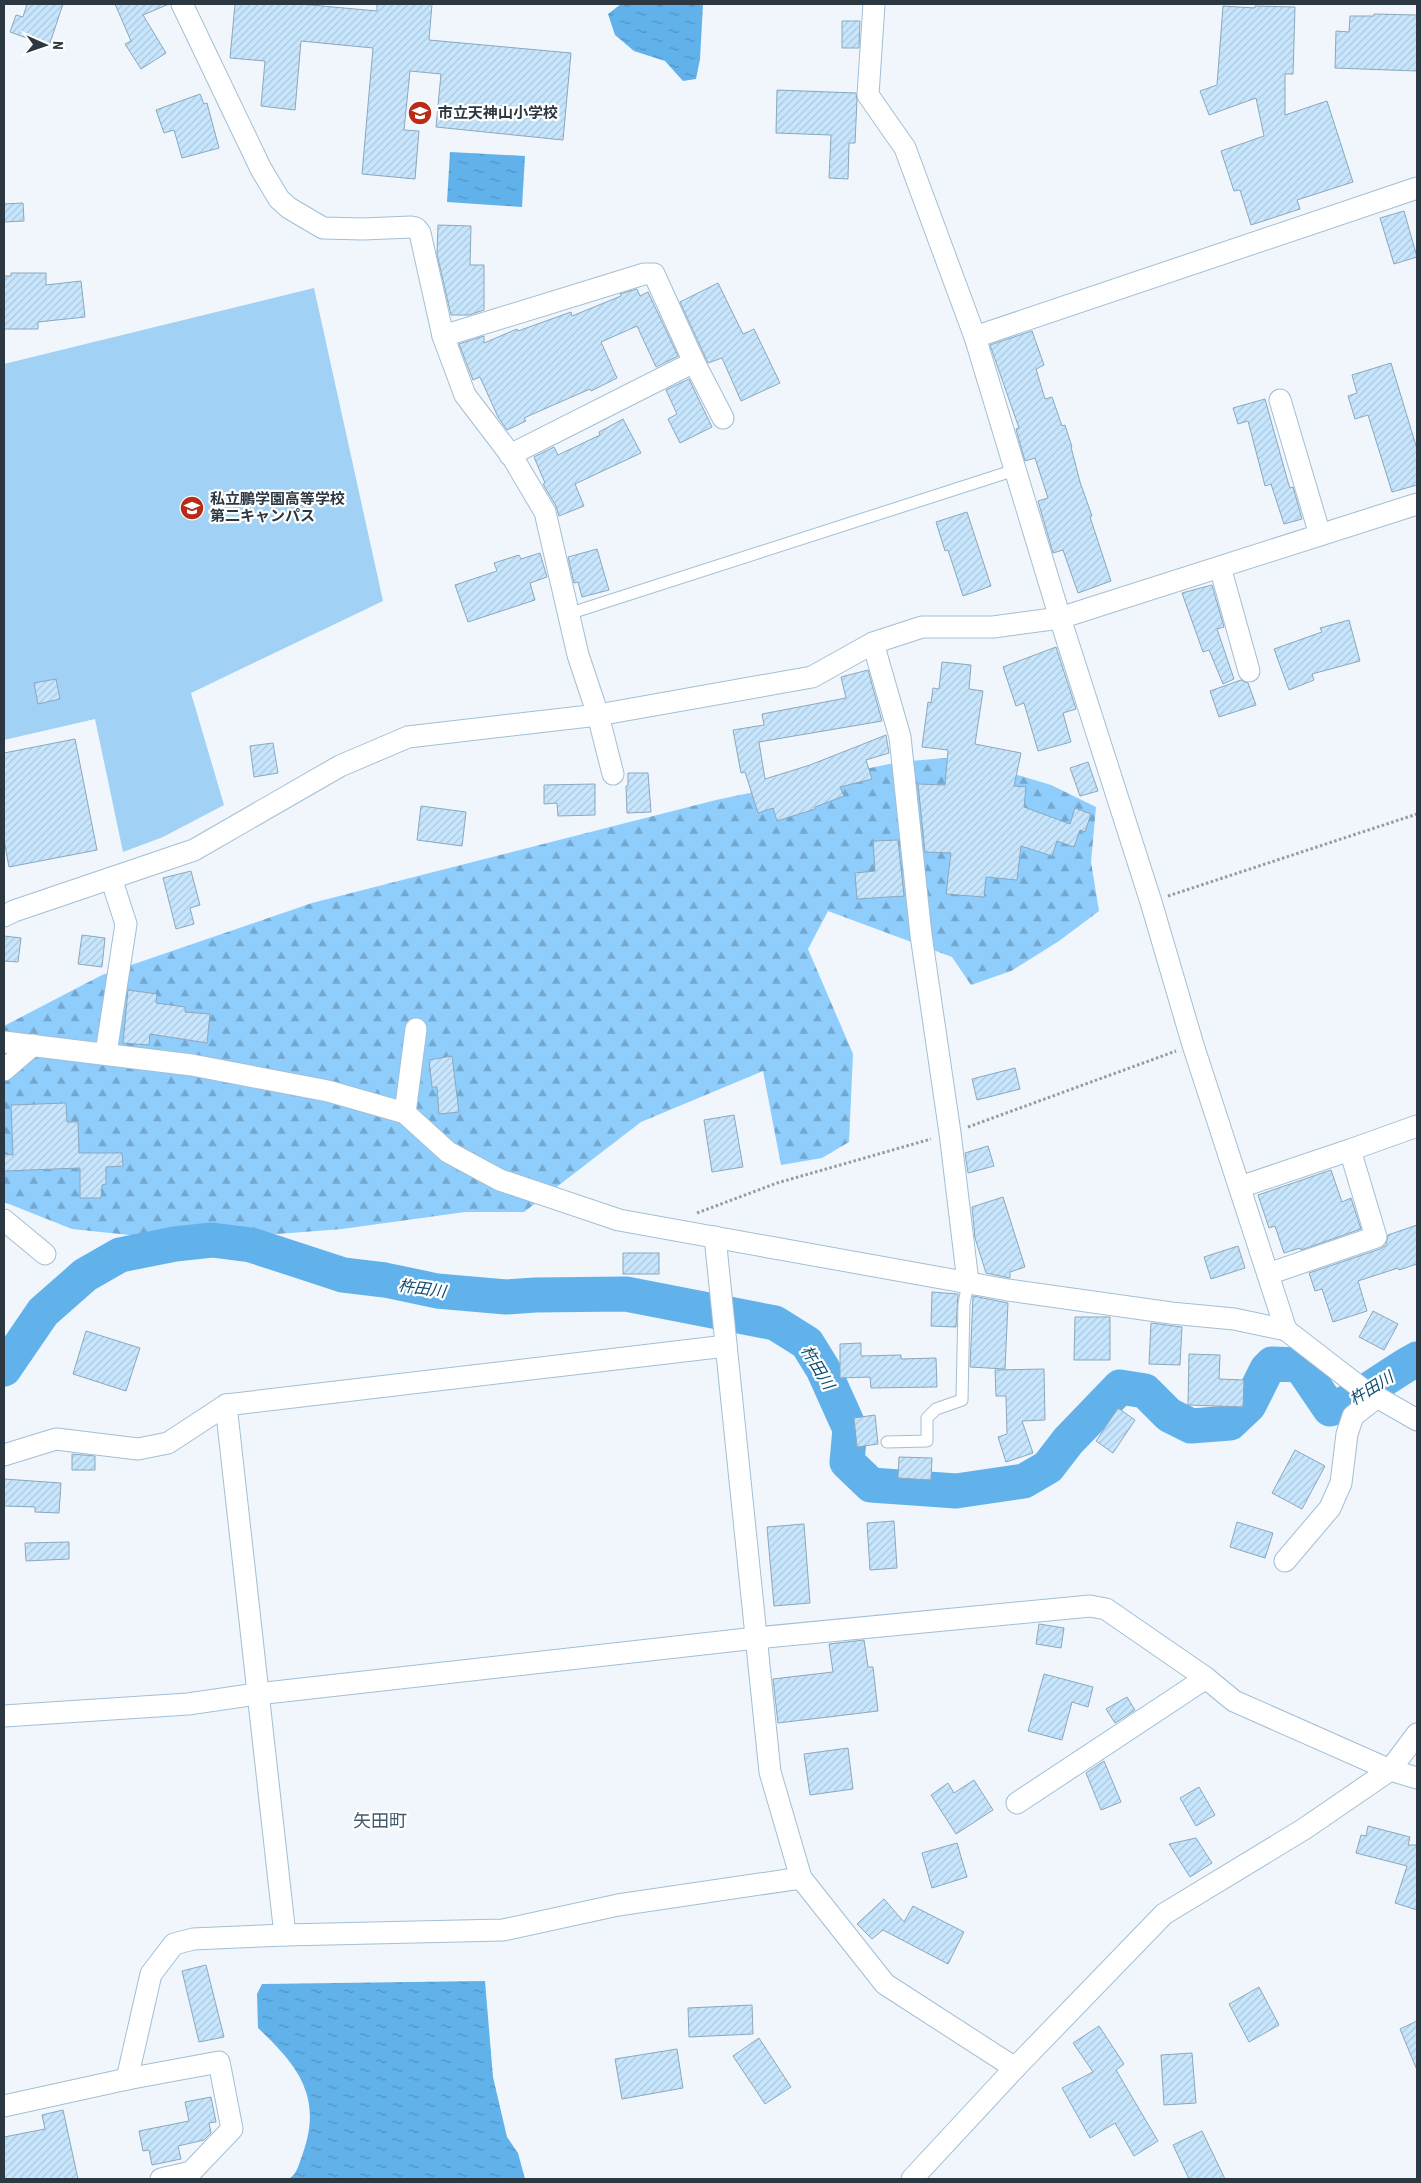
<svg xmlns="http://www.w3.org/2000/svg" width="1421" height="2183" font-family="'Roboto Condensed','Noto Sans JP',sans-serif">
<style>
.forest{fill:url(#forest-firs)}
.park{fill:#a1d1f5}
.water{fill:url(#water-ripples)}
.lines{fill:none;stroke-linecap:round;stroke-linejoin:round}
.river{stroke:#61b2eb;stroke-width:35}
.building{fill:url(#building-hatch);stroke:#8ba8be}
.lane-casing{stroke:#a2bfd6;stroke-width:13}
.street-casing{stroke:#a2bfd6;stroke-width:23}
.path{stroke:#949ca3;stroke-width:3;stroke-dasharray:2.5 2.5;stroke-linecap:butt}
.lane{stroke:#fff;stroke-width:11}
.street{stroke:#fff;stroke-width:21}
.labels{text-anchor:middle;stroke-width:4.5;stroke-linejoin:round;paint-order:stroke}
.poi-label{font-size:15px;font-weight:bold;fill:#2c3841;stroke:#fff;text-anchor:start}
.water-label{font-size:16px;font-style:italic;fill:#0c4c71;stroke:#fff}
.quarter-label{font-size:18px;fill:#405a6e;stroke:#fff}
</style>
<defs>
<pattern id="forest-firs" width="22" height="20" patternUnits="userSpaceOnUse" patternTransform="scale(1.25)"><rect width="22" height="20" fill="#8ecdfc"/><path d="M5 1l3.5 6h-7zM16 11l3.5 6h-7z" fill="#74a7ce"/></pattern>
<pattern id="water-ripples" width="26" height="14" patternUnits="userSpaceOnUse" patternTransform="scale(1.25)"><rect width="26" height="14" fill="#61b2eb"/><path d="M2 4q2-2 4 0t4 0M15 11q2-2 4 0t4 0" fill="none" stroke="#5092c0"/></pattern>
<pattern id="building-hatch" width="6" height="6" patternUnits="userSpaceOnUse" patternTransform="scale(1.25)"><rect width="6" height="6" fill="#c7e6fd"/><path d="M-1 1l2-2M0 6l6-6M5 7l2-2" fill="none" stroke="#abc6da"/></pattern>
</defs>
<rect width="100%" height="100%" fill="#f0f6fb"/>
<path class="forest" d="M957,757L1051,785L1096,807L1091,862L1099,911L1059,941L1011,971L971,985L952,957L828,911L808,949L853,1054L849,1142L822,1158L781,1165L763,1071L641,1122L524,1212H465L342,1229L187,1241L72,1229L4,1202V1026L102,975L312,903L716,800L899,762Z"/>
<path class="park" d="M314,288L383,601L191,693L224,805L163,837L123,852L95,719L4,740V364Z"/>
<g class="water">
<path d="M621,4H703L700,59L696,79L683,81L665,61L634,51L615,35L608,14Z"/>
<path d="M450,152L525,156L522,207L447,202Z"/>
<path d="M485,1981L493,2077L507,2137L518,2153L525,2179H289C298,2173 299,2163 303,2153C323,2096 297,2065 258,2028L257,1994L262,1984Z"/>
</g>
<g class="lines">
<path class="river" d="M4,1369L43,1312L85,1275L120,1255L175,1244L212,1240L251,1245L343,1275L385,1280L437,1291L506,1297L535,1295L626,1294L775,1323L807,1343L823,1369L850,1429L847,1462L871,1485L956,1491L1024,1481L1048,1467L1068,1441L1120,1387L1145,1391L1169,1415L1191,1426L1230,1423L1249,1405L1267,1369L1272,1364L1300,1365L1330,1409C1360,1400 1388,1374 1417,1359"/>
</g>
<g class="building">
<path d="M27,4H63L49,46L10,32L16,15L23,17Z"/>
<path d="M115,4H169L143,15L166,53L141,69L125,44L131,41Z"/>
<path d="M235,4H300L377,11V4H432L429,40L571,53L563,140L436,127L441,74L410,71L404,130L419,131L415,179L362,174L373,48L301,41L295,110L261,106L265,61L230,58Z"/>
<path d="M1223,6L1255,8V6L1295,7L1293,74H1285V115L1327,101L1353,182L1297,200L1300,209L1251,225L1240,190L1234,191L1221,151L1264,136L1256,98L1209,115L1200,91L1217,85Z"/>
<path d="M1374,14L1417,15V71L1335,68L1336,31L1349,32L1350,16H1374Z"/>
<path d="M842,21H860L859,48H842Z"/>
<path d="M777,90L856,93L857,100L855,143H849L848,179L829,178L831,135L776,133Z"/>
<path d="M200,94L204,104L207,103L219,148L182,158L174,130L164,133L156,110Z"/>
<path d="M23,203L24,221L4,222V204Z"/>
<path d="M1404,211L1417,257L1394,264L1380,218Z"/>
<path d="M438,225L471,226L470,265H484V310L469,315H451L437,254Z"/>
<path d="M11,273H46V285L81,281L85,317L38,322V329H4V276H11Z"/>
<path d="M718,283L743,334L754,329L780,383L741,401L722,358L708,363L680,302Z"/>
<path d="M637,289L640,296L648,292L678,356L656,367L637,326L601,342L617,378L591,391L590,389L551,406L524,418L526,421L507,430L498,417L480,377L473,380L459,344L484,336V343L517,329L518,331L571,312L572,316L621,296L620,294Z"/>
<path d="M1032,331L1044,365L1036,369L1045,399L1052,397L1062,426L1065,425L1072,447H1071L1080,482L1092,516L1090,517L1111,581L1078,593L1063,550L1053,553L1038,501L1048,498L1035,458L1025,461L1016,429L1019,428L990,345Z"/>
<path d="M1391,363L1417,449V485L1392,492L1368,415L1355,419L1348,396L1357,393L1352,375Z"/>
<path d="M689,379L712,427L680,443L668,419L677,414L666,390Z"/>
<path d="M1265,399L1288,482L1290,488L1293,487L1302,519L1284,524L1271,484L1265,486L1248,421L1238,424L1233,408Z"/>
<path d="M623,419L641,453L575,484L584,506L559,516L556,506L543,484L545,483L534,457L554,447L558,455L600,435L599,432Z"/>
<path d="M967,512L991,586L963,596L948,550L945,551L936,522Z"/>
<path d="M597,549L609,590L582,597L578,582L574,583L568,557Z"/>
<path d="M540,553L547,577L530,583L535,600L468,622L455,585L497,571L494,563L519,555L521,559Z"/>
<path d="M1212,585L1224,627L1217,629L1234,679L1223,684L1209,650L1203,652L1182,593Z"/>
<path d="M1349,620L1360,661L1312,674L1314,680L1289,690L1274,649L1322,632L1320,628Z"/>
<path d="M1056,647L1076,709L1063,713L1071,742L1038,751L1024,703L1016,706L1003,667Z"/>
<path d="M942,662L971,665L969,689L983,691L975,744L1021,753L1014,786L1026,787L1024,807L1070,824L1075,808L1091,814L1085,832L1080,830L1074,847L1057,841L1052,856L1021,846L1017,880L986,877L984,897L946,894L951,853L925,852L918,784L945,785L948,750L922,747L928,702L931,703L933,688L939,689Z"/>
<path d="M868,670L882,721L759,742L765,779L810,765L886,735L889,753L866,760L872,779L840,787L844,796L815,807V809L777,821L773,808L758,813L745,772L741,773L733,730L764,725L762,714L846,698L841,677Z"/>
<path d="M56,679L60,699L38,704L34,683Z"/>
<path d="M1241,680L1248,683L1256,705L1219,717L1210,691Z"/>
<path d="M75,739L97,850L9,867L4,840V753Z"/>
<path d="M273,743L278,773L254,777L250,746Z"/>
<path d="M1088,762L1098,791L1080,796L1070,768Z"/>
<path d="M628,773H648L651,812L627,813L626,786H628Z"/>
<path d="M595,784V815L558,816L557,803L544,804V785Z"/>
<path d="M421,806L466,812L462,846L417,840Z"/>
<path d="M898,840L904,896L857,899L855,873L875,871L873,841Z"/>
<path d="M191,871L200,905L190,908L194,924L176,929L163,878Z"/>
<path d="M82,935L105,938L102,967L78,964Z"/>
<path d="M4,936L21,938L18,962L4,961Z"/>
<path d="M128,990L157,994L156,1003L185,1007V1012L210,1014L207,1043L150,1034L149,1045L123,1043Z"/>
<path d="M452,1056L459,1112L439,1114L437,1087H432L429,1060Z"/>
<path d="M1015,1068L1020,1089L977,1100L972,1079Z"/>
<path d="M66,1103L67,1122H78L79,1153H122L123,1166L106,1167V1184L102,1185L101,1198H80V1168L4,1171V1154L13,1155L11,1105Z"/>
<path d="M734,1115L743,1167L712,1172L704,1120Z"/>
<path d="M988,1146L994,1166L968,1173L965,1153Z"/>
<path d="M1331,1170L1342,1202L1351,1198L1361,1229L1301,1250L1300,1248L1284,1253L1275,1226L1269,1228L1258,1195Z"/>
<path d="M1003,1197L1025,1267L1010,1272V1278L986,1273L975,1238L972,1207Z"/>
<path d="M1417,1225V1264L1399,1270L1398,1268L1358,1281L1367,1311L1333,1322L1322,1289L1315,1291L1309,1273L1380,1249L1386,1245L1388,1235Z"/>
<path d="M1238,1246L1245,1268L1211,1279L1204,1257Z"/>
<rect x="623" y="1253" width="36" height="21"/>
<path d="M932,1292L958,1294L956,1327L931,1326Z"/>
<path d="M973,1296L1008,1303L1005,1369L970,1367Z"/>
<path d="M1373,1311L1398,1324L1384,1350L1359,1337Z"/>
<path d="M1075,1317H1110V1360H1074Z"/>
<path d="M1151,1323L1182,1327L1180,1365L1149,1364Z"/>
<path d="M86,1331L140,1348L126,1391L73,1374Z"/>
<path d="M861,1343V1356L901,1355V1359L936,1358L937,1387L871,1388L870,1377L840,1378V1344Z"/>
<path d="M1189,1354L1220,1355L1219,1379L1244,1380L1243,1407L1188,1405Z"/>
<path d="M1044,1369L1045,1420L1022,1421L1033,1453L1006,1462L998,1437L1007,1434L1006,1396H996L995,1370Z"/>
<path d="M1118,1408L1135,1420L1113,1453L1096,1441Z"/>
<path d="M875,1415L878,1444L857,1447L854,1418Z"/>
<path d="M1295,1450L1325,1466L1302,1509L1272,1493Z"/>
<path d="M72,1454L95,1456V1470H72Z"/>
<path d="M899,1457L932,1458L931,1480L898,1478Z"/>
<path d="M4,1479L61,1483L59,1513L35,1512V1507L4,1506Z"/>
<path d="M894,1521L897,1568L870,1570L867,1523Z"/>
<path d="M1237,1522L1273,1533L1265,1558L1230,1547Z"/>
<path d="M804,1524L810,1603L774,1606L767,1527Z"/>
<path d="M69,1542V1559L26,1561L25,1543Z"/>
<path d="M1039,1624L1064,1628L1061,1648L1036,1644Z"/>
<path d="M864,1640L868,1667H873L878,1711L778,1723L773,1679L833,1672L829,1644Z"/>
<path d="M1044,1674L1093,1687L1088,1707L1072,1702L1062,1740L1028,1731Z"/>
<path d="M1127,1697L1135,1710L1115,1723L1106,1709Z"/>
<path d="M848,1748L853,1789L810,1795L804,1754Z"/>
<path d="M1104,1761L1121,1802L1101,1810L1086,1773Z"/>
<path d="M974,1780L993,1810L956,1834L931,1795L948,1783L954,1793Z"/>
<path d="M1199,1787L1215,1815L1196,1826L1180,1798Z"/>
<path d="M1368,1826L1410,1837L1408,1845H1417V1910L1395,1903L1407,1866L1356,1853L1361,1835L1366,1836Z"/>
<path d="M1196,1838L1212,1863L1190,1877L1169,1844Z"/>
<path d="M957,1843L967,1877L932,1888L922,1853Z"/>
<path d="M884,1899L904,1922L913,1906L964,1932L948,1964L883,1930L872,1939L857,1924Z"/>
<path d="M206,1965L224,2037L199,2042L182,1971Z"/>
<path d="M1259,1987L1279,2025L1249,2042L1229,2004Z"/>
<path d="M752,2005L753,2034L689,2037L688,2008Z"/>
<path d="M1417,2021V2070L1400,2029Z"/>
<path d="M1099,2026L1124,2064L1116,2070L1158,2141L1134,2156L1115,2123L1090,2138L1062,2088L1093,2072L1073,2043Z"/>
<path d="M759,2038L791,2087L765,2104L733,2056Z"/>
<path d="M677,2049L683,2088L622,2099L615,2059Z"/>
<path d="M1192,2053L1196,2103L1164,2105L1161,2055Z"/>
<path d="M211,2097L216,2122L209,2123L211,2133L204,2140L178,2146L181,2159L152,2165L149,2150L143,2151L139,2131L189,2121L185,2102Z"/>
<path d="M63,2110L78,2179H4V2137L45,2129L42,2115Z"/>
<path d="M1202,2131L1225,2179H1189L1173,2145Z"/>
</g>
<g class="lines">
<g class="lane-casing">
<g id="lane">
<path d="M568,614L1015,470"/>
<path d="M887,1442L927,1441V1418L936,1409L962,1400L964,1304L968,1282"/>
</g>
</g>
<g class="street-casing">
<g id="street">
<path d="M182,4L261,169L279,199L289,208L323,228L363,229L411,227L416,228L420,233L443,336L465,395L513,458L545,512L578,655L598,715L613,774"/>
<path d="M874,4L868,95L905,148L975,337L1060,618L1151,902L1193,1045L1286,1330"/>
<path d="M443,336L644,274H654L694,362L510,455"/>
<path d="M975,337L1417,188"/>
<path d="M694,362L723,418"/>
<path d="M1280,400L1320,535"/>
<path d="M1220,567L1249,671"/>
<path d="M873,643L900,737L921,935L950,1133L968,1282"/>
<path d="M4,916L14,911L194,850L340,766L408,737L598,715L812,677L873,643L922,627H993L1060,618L1417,504"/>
<path d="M4,1042L192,1065L328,1091L405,1113L448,1152L500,1180L619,1220L1008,1290L1171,1313L1234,1319L1286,1330L1361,1388L1417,1420"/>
<path d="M106,1053L126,924L111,878"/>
<path d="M4,1070L33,1045"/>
<path d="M405,1113L416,1029"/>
<path d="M1350,1150L1417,1126"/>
<path d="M1240,1187L1350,1150L1376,1237L1268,1274"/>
<path d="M4,1220L45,1254"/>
<path d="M715,1237L770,1772L801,1878L885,1984L1015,2068"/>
<path d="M226,1405L285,1935"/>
<path d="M4,1455L56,1439L138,1449L168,1443L226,1405L726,1346"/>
<path d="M1285,1561L1330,1508L1341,1483L1347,1434L1353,1416L1376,1398"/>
<path d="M4,1716L188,1704L257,1694L756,1638L1090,1606L1106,1609L1206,1678L1234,1701L1390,1770L1417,1778"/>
<path d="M1017,1803L1206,1678"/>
<path d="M127,2079L151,1974L174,1944L193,1939L285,1935L503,1930L618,1905L801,1878"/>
<path d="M4,2106L127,2079L219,2062L232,2129L191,2172L161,2179"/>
<path d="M912,2179L1015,2068L1164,1914L1304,1829L1390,1770L1417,1734"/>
</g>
</g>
<g class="path">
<path d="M1168,896L1417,814"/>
<path d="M968,1127L1176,1051"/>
<path d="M697,1213L777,1183L931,1139"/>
</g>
<use href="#lane" class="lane"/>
<use href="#street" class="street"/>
</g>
<defs>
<g id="school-disc" transform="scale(1.25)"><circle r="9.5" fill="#b82b16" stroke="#fff"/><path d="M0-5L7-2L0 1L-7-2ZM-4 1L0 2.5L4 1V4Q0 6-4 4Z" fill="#fff"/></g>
</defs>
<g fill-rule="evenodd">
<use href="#school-disc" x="420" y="113"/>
<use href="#school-disc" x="192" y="508"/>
</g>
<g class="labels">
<g class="poi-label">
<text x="438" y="118">市立天神山小学校</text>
<text x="210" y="504">私立鵬学園高等学校<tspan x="210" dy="17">第二キャンパス</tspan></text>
</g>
<g class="water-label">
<text transform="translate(422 1288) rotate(8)" y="6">杵田川</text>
<text transform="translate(818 1367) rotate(59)" y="6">杵田川</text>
<text transform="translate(1371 1388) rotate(-32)" y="6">杵田川</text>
</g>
<g class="quarter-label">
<text x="380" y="1827">矢田町</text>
</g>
</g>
<rect width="1421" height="2183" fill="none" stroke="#2c3841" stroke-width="10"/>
<g transform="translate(45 45) rotate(92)" stroke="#ffffff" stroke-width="4" paint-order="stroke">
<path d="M0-4L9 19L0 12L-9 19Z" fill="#2c3841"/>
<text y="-8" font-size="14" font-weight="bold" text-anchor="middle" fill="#2c3841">N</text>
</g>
</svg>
